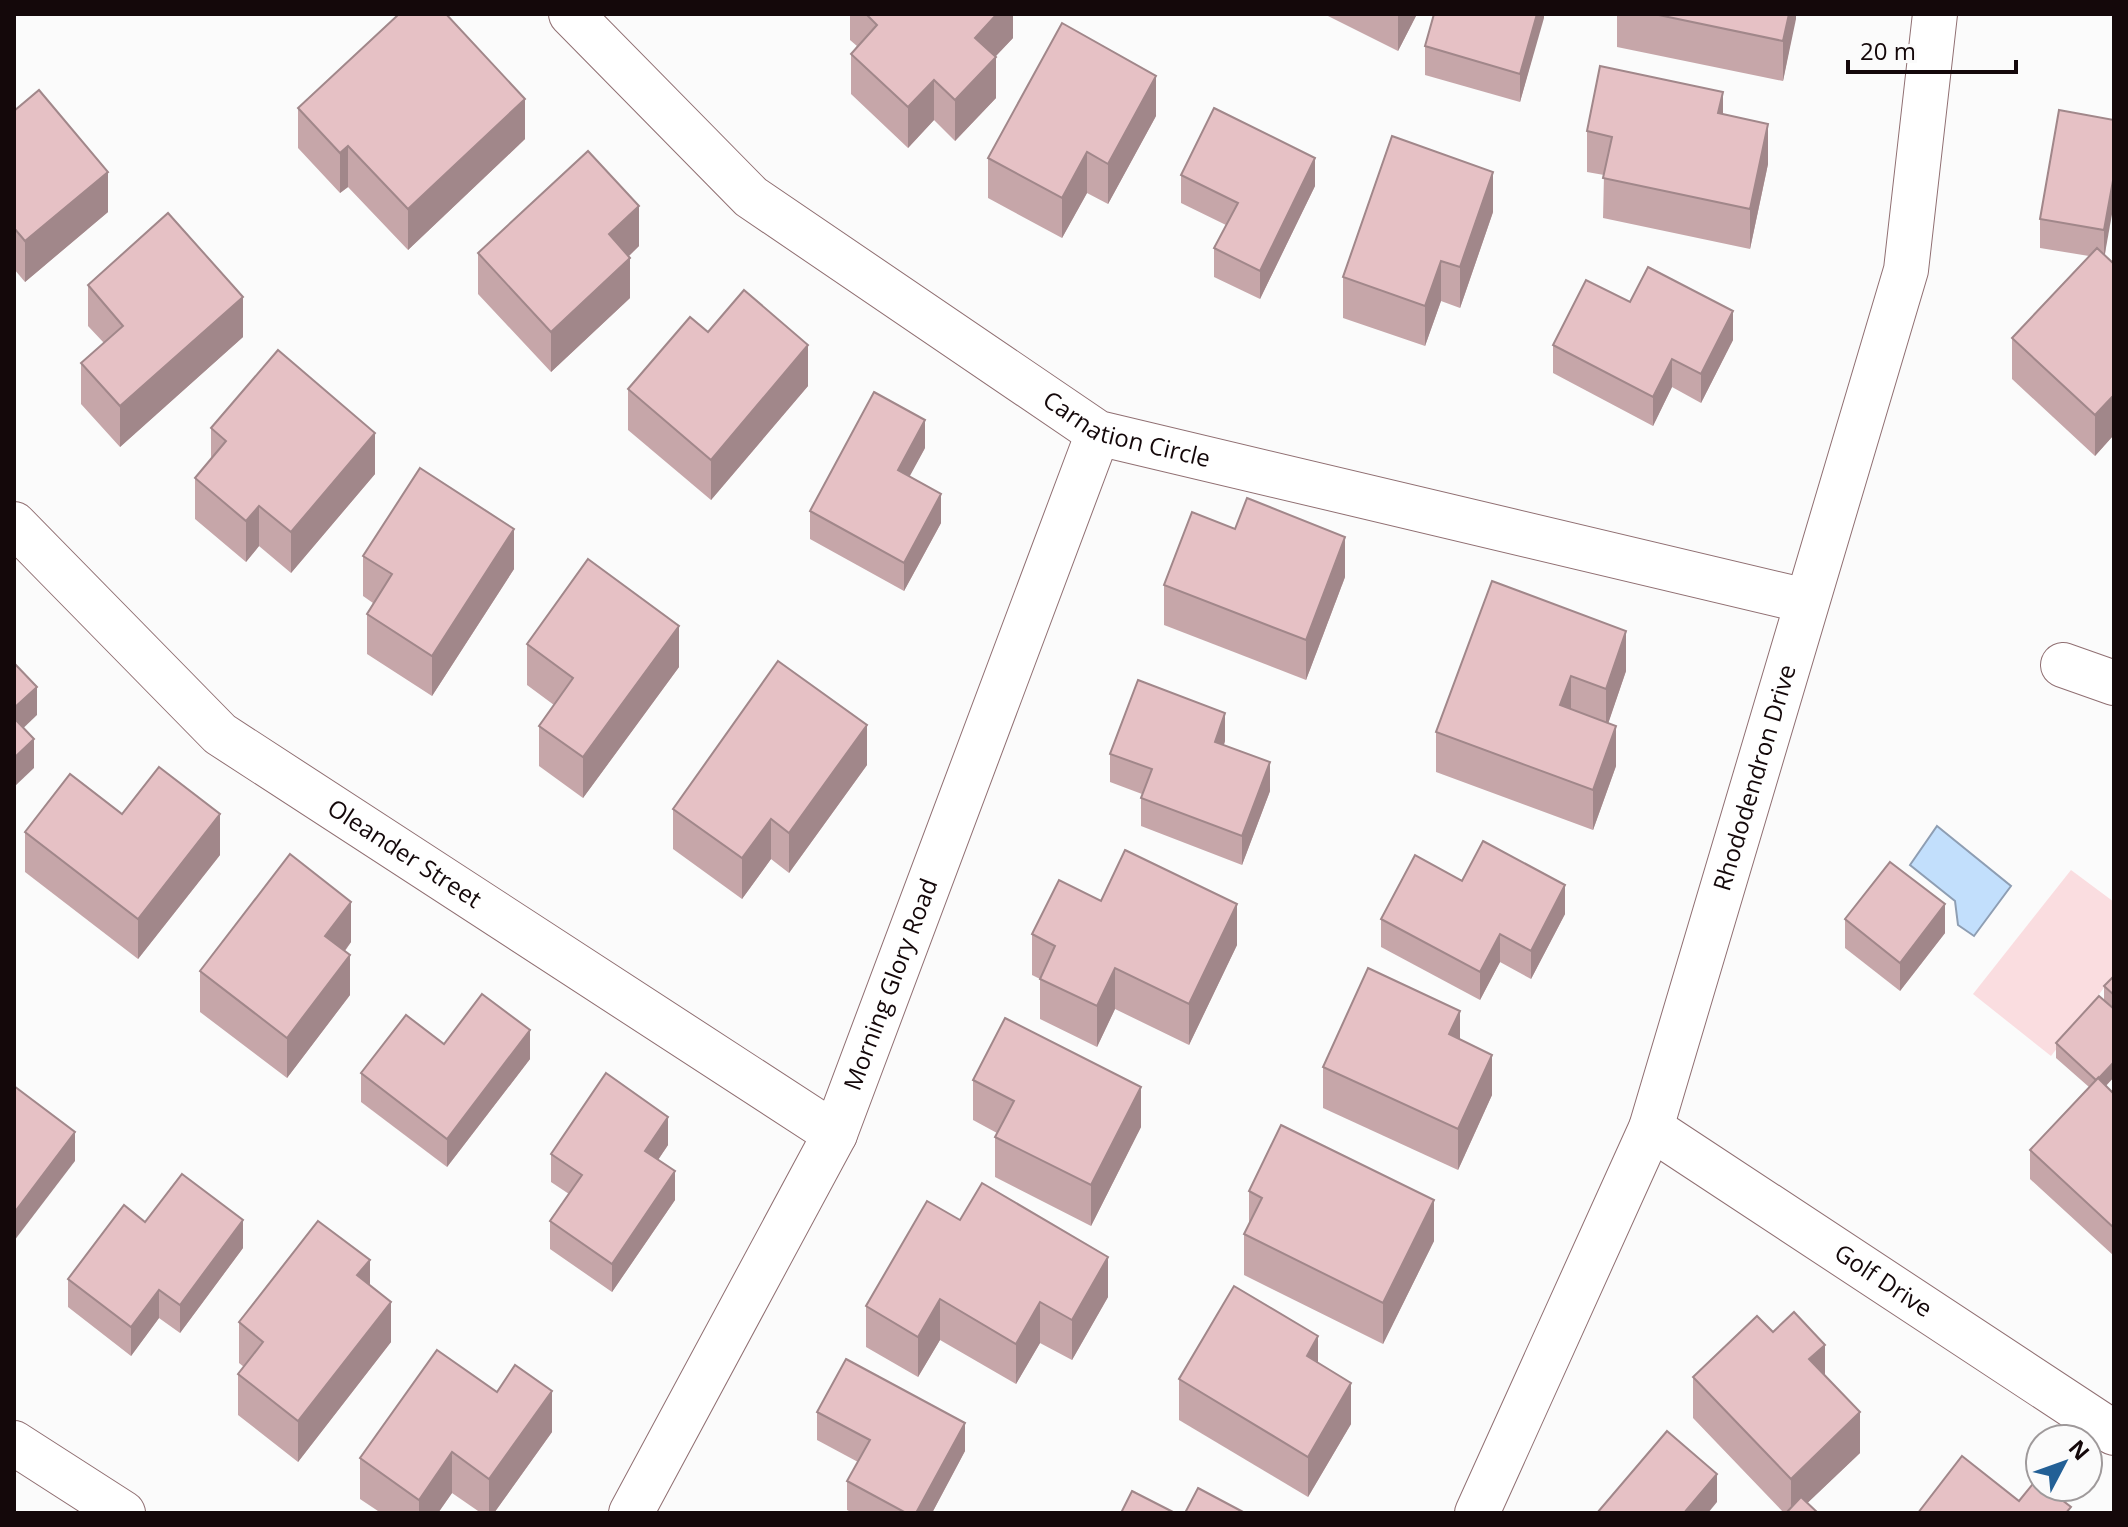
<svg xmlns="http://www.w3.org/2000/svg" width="2128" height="1527" font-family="'Open Sans',sans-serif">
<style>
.green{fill:#fadde0}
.water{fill:#c2dffc;stroke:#8e9eb3;stroke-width:2}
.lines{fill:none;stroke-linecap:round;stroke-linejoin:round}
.minor-casing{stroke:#906f72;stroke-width:46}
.minor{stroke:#fff;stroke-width:44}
.wall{fill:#c6a6a9}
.shaded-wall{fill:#a1878a}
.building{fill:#e6c1c5;stroke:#a1878a;stroke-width:2}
.labels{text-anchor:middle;stroke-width:7;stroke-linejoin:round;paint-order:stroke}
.street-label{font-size:24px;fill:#14080a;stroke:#fbfbfb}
</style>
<rect width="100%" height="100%" fill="#fbfbfb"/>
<path class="green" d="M2071,870L2114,902V975L2051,1056L1973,994Z"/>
<path class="water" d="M1937,826L2011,886L1974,936L1958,925L1955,901L1910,865Z"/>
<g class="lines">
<g class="minor-casing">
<g id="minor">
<path id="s1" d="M571,14L751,197L1098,433L1806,601"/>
<path id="s2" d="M14,524L220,734L835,1134"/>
<path d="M2063,665L2114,683"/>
<path id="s3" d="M1651,1128L2114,1433"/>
<path d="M14,1443L123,1513"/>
<path id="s4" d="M631,1513L835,1134L1098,433"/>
<path id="s5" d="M1477,1513L1651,1128L1906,270L1935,14"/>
</g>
</g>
<use href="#minor" class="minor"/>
</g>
<g class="wall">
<path d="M850,14H1013V38L995,57L996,98L955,141L934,120L908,148L851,94V54L857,46L850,40Z"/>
<path d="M1324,14H1417L1398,51Z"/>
<path d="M1544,14L1520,102L1425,75V46Z"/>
<path d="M1617,14H1796L1783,81L1617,47Z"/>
<path d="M298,108L525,139L408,250L348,187L340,193L298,148Z"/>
<path d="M14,111L108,212L25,282L14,269Z"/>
<path d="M1723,114L1768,164L1750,249L1603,218L1604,175L1587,172V131Z"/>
<path d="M1156,116L1108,204L1087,193L1062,238L988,198V158Z"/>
<path d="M2114,120L2105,255L2114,264V439L2112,437L2095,456L2012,379V338L2089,256L2040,248V219Z"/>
<path d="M1181,175L1315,186L1260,299L1214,277V248L1226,225L1181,203Z"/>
<path d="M1493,212L1460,308L1441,301L1425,346L1343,318V277Z"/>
<path d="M639,246L629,256L630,298L551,372L478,294V253Z"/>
<path d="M88,285L243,337L120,447L81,404V363L104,343L88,326Z"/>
<path d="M708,332L808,386L711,500L628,430V389Z"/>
<path d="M1733,340L1701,403L1672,387L1653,426L1553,373V345Z"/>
<path d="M211,428L375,474L291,573L259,546L246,562L195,519V478L211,459Z"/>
<path d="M925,448L909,476L941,523L904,591L810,539V511Z"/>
<path d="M1235,529L1345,577L1306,680L1164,625V585Z"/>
<path d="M363,556L514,569L432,696L367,654V614L373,603L363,596Z"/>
<path d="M1492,581L1626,671L1608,723L1616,766L1593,830L1436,772V732Z"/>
<path d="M527,644L679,667L583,798L539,766V726L554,705L527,685Z"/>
<path d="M1225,741L1224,745L1270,791L1242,865L1141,826V798L1142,794L1110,782V754Z"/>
<path d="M867,765L789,873L771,859L742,899L673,849V809Z"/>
<path d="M122,814L220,855L138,959L25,872V832Z"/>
<path d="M1462,881L1565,914L1531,979L1500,962L1480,1000L1381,947V919Z"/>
<path d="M1101,901L1237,945L1189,1045L1115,1009L1097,1047L1040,1019V979L1032,975V934Z"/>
<path d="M1845,919L1945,933L1900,991L1845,948Z"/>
<path d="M351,942L345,951L350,995L287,1078L200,1012V971Z"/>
<path d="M2114,976V1077L2106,1086L2114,1094V1256L2030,1179V1150L2089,1087L2056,1058V1043L2104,1000V986Z"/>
<path d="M1460,1040L1492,1095L1458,1170L1323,1108V1067Z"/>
<path d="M530,1059L447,1167L361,1102V1073Z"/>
<path d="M973,1080L1141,1127L1091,1226L995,1177V1137L997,1133L973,1120Z"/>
<path d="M668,1145L658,1160L675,1200L612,1292L550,1249V1221L569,1194L551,1182V1154Z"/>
<path d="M1249,1191L1434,1241L1383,1344L1244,1275V1234L1249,1225Z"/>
<path d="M960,1220L1108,1297L1072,1360L1040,1343L1016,1384L940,1340L918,1377L866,1347V1306Z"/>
<path d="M243,1248L180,1333L159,1318L131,1356L68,1307V1279Z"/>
<path d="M239,1322L391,1342L298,1462L238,1415V1374L244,1367L239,1363Z"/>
<path d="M1318,1363L1351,1424L1308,1497L1179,1420V1379Z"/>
<path d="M1825,1376L1860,1453L1807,1503L1818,1513H1784L1693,1418V1377Z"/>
<path d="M817,1412L965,1451L932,1513H853L847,1510V1481L858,1462L817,1440Z"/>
<path d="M552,1432L494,1513H481L452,1493L438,1513H381L360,1499V1458Z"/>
</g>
<g class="shaded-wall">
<path d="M997,14H1013V38L975,78V38Z"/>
<path d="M1398,14H1417L1398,51Z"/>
<path d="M1537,14H1544V18L1520,102V74Z"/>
<path d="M1789,14H1796V19L1783,81V41Z"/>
<path d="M996,57V98L955,141V100Z"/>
<path d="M1156,76V116L1108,204V164Z"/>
<path d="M934,80V120L908,148V107Z"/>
<path d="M1723,92V133L1718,113Z"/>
<path d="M525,99V139L408,250V209Z"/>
<path d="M1768,124V164L1750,249V209Z"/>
<path d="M348,146V187L340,193V153Z"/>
<path d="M1087,152V193L1062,238V198Z"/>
<path d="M1315,158V186L1260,299V271Z"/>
<path d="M108,172V212L25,282V241Z"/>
<path d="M1493,172V212L1460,308V267Z"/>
<path d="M2114,175V203L2104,259V230Z"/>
<path d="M639,206V246L609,275V234Z"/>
<path d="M630,258V298L551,372V332Z"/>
<path d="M1441,261V301L1425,346V306Z"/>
<path d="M243,297V337L120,447V406Z"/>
<path d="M1733,311V340L1701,403V374Z"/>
<path d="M808,345V386L711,500V460Z"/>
<path d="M1672,359V387L1653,426V397Z"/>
<path d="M2112,397V437L2095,456V415Z"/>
<path d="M925,420V448L898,498V470Z"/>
<path d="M375,433V474L291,573V532Z"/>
<path d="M941,494V523L904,591V563Z"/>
<path d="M259,506V546L246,562V521Z"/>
<path d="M514,529V569L432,696V656Z"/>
<path d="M1345,537V577L1306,680V640Z"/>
<path d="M679,626V667L583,798V757Z"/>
<path d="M1626,631V671L1606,730V689Z"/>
<path d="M1571,676V717L1560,705Z"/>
<path d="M37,687V715L14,737V708Z"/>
<path d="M1225,713V741L1215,770V742Z"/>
<path d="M867,725V765L789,873V833Z"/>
<path d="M1616,726V766L1593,830V790Z"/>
<path d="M34,739V768L14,787V758Z"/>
<path d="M1270,762V791L1242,865V836Z"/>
<path d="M220,814V855L138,959V919Z"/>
<path d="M771,819V859L742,899V858Z"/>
<path d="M1565,885V914L1531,979V951Z"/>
<path d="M351,902V942L325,977V936Z"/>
<path d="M1237,904V945L1189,1045V1004Z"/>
<path d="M1945,904V933L1900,991V963Z"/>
<path d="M1500,934V962L1480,1000V972Z"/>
<path d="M350,955V995L287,1078V1038Z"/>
<path d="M1115,968V1009L1097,1047V1006Z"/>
<path d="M1460,1011V1051L1449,1034Z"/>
<path d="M530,1030V1059L447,1167V1139Z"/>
<path d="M1492,1055V1095L1458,1170V1129Z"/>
<path d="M2114,1062V1077L2097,1095V1080Z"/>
<path d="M1141,1087V1127L1091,1226V1185Z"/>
<path d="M668,1117V1145L645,1179V1151Z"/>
<path d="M75,1132V1161L14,1241V1213Z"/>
<path d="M675,1171V1200L612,1292V1264Z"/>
<path d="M1434,1200V1241L1383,1344V1303Z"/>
<path d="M243,1220V1248L180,1333V1305Z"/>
<path d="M1108,1257V1297L1072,1360V1320Z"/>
<path d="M370,1260V1300L357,1275Z"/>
<path d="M159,1290V1318L131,1356V1327Z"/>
<path d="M940,1299V1340L918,1377V1337Z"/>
<path d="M391,1302V1342L298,1462V1421Z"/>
<path d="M1040,1302V1343L1016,1384V1344Z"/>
<path d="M1318,1336V1377L1307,1356Z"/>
<path d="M1825,1345V1385L1809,1359Z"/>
<path d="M1351,1383V1424L1308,1497V1457Z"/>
<path d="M552,1391V1432L494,1513H489V1479Z"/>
<path d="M1860,1412V1453L1797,1513H1791V1479Z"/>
<path d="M965,1423V1451L932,1513H916Z"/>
<path d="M452,1452V1493L438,1513H419V1500Z"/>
<path d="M1717,1474V1502L1708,1513H1684Z"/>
</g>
<g class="building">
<path d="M399,14H446L525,99L408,209L348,146L340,153L298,108Z"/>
<path d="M866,14H997L975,38L996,57L955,100L934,80L908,107L851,54L877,25Z"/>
<path d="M1434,14H1537L1520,74L1425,46Z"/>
<path d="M1654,14H1789L1783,41Z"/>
<path d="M1062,23L1156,76L1108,164L1087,152L1062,198L988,158Z"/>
<path d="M1600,66L1723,92L1718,113L1768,124L1750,209L1603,178L1612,137L1587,131Z"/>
<path d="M39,90L108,172L25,241L14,228V111Z"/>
<path d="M1214,108L1315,158L1260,271L1214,248L1238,203L1181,175Z"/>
<path d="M2059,110L2114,120V175L2104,230L2040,219Z"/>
<path d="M1392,136L1493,172L1460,267L1441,261L1425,306L1343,277Z"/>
<path d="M588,151L639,206L609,234L630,258L551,332L478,253Z"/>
<path d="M168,213L243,297L120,406L81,363L123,326L88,285Z"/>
<path d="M2097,248L2114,264V398L2112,397L2095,415L2012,338Z"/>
<path d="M1648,267L1733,311L1701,374L1672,359L1653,397L1553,345L1586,280L1630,302Z"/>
<path d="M744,290L808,345L711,460L628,389L690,317L708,332Z"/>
<path d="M278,350L375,433L291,532L259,506L246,521L195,478L226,441L211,428Z"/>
<path d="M874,392L925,420L898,470L941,494L904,563L810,511Z"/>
<path d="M420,468L514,529L432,656L367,614L392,574L363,556Z"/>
<path d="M1247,498L1345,537L1306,640L1164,585L1192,512L1235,529Z"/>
<path d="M588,559L679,626L583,757L539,726L573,678L527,644Z"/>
<path d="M1492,581L1626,631L1606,689L1571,676L1560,705L1616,726L1593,790L1436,732Z"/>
<path d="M778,661L867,725L789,833L771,819L742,858L673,809Z"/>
<path d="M14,663L37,687L14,708Z"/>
<path d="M1138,680L1225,713L1215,742L1270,762L1242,836L1141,798L1152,769L1110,754Z"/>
<path d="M14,718L34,739L14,758Z"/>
<path d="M159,767L220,814L138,919L25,832L70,774L122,814Z"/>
<path d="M1483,841L1565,885L1531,951L1500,934L1480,972L1381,919L1415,855L1462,881Z"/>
<path d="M1125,850L1237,904L1189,1004L1115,968L1097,1006L1040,979L1055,946L1032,934L1059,880L1101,901Z"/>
<path d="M290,854L351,902L325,936L350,955L287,1038L200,971Z"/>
<path d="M1890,862L1945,904L1900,963L1845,919Z"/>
<path d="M1368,968L1460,1011L1449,1034L1492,1055L1458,1129L1323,1067Z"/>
<path d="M2114,976V995L2104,986Z"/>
<path d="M482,994L530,1030L447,1139L361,1073L406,1015L444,1044Z"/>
<path d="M2099,996L2114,1009V1062L2098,1079V1078L2096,1080L2056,1043Z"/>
<path d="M1005,1018L1141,1087L1091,1185L995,1137L1014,1101L973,1080Z"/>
<path d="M606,1073L668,1117L645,1151L675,1171L612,1264L550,1221L582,1175L551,1154Z"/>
<path d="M2098,1078L2114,1094V1228L2030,1150Z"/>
<path d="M14,1086L75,1132L14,1213Z"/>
<path d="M1281,1125L1434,1200L1383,1303L1244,1234L1262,1198L1249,1191Z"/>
<path d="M182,1174L243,1220L180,1305L159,1290L131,1327L68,1279L124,1205L145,1222Z"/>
<path d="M982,1183L1108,1257L1072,1320L1040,1302L1016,1344L940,1299L918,1337L866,1306L927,1201L960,1220Z"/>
<path d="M318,1221L370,1260L357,1275L391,1302L298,1421L238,1374L263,1342L239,1322Z"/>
<path d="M1234,1286L1318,1336L1307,1356L1351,1383L1308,1457L1179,1379Z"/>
<path d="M1794,1312L1825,1345L1809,1359L1860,1412L1791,1479L1693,1377L1757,1316L1773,1332Z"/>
<path d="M437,1350L497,1392L515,1365L552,1391L489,1479L452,1452L419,1500L360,1458Z"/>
<path d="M846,1359L965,1423L916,1513H906L847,1481L870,1440L817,1412Z"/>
<path d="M1667,1431L1717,1474L1684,1513H1597Z"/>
<path d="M1962,1456L2019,1501L2036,1480L2040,1483V1487H2045L2071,1507L2066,1513H1918Z"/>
<path d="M1198,1488L1245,1513H1185Z"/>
<path d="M1132,1491L1175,1513H1121Z"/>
<path d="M1801,1497L1818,1513H1786Z"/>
</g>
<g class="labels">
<g class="street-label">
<text dy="8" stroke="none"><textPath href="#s1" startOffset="702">Carnation Circle</textPath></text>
<text dy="8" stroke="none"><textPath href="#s5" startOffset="788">Rhododendron Drive</textPath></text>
<text dy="8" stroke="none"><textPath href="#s2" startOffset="514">Oleander Street</textPath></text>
<text dy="8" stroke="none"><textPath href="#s4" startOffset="590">Morning Glory Road</textPath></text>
<text dy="8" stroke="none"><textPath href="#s3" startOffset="278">Golf Drive</textPath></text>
</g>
</g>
<rect width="2128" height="1527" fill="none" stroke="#14080a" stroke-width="32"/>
<g transform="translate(2064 1463) rotate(49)"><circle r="38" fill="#fbfbfb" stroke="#9f9a9b" stroke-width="2"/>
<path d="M0-6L14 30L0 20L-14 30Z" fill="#236096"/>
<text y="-12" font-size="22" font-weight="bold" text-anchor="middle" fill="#14080a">N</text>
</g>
<path d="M1848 60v12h168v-12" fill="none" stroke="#14080a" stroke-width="4"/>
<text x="1860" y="60" font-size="24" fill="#14080a" stroke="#fbfbfb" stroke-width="6" paint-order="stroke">20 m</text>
</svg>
